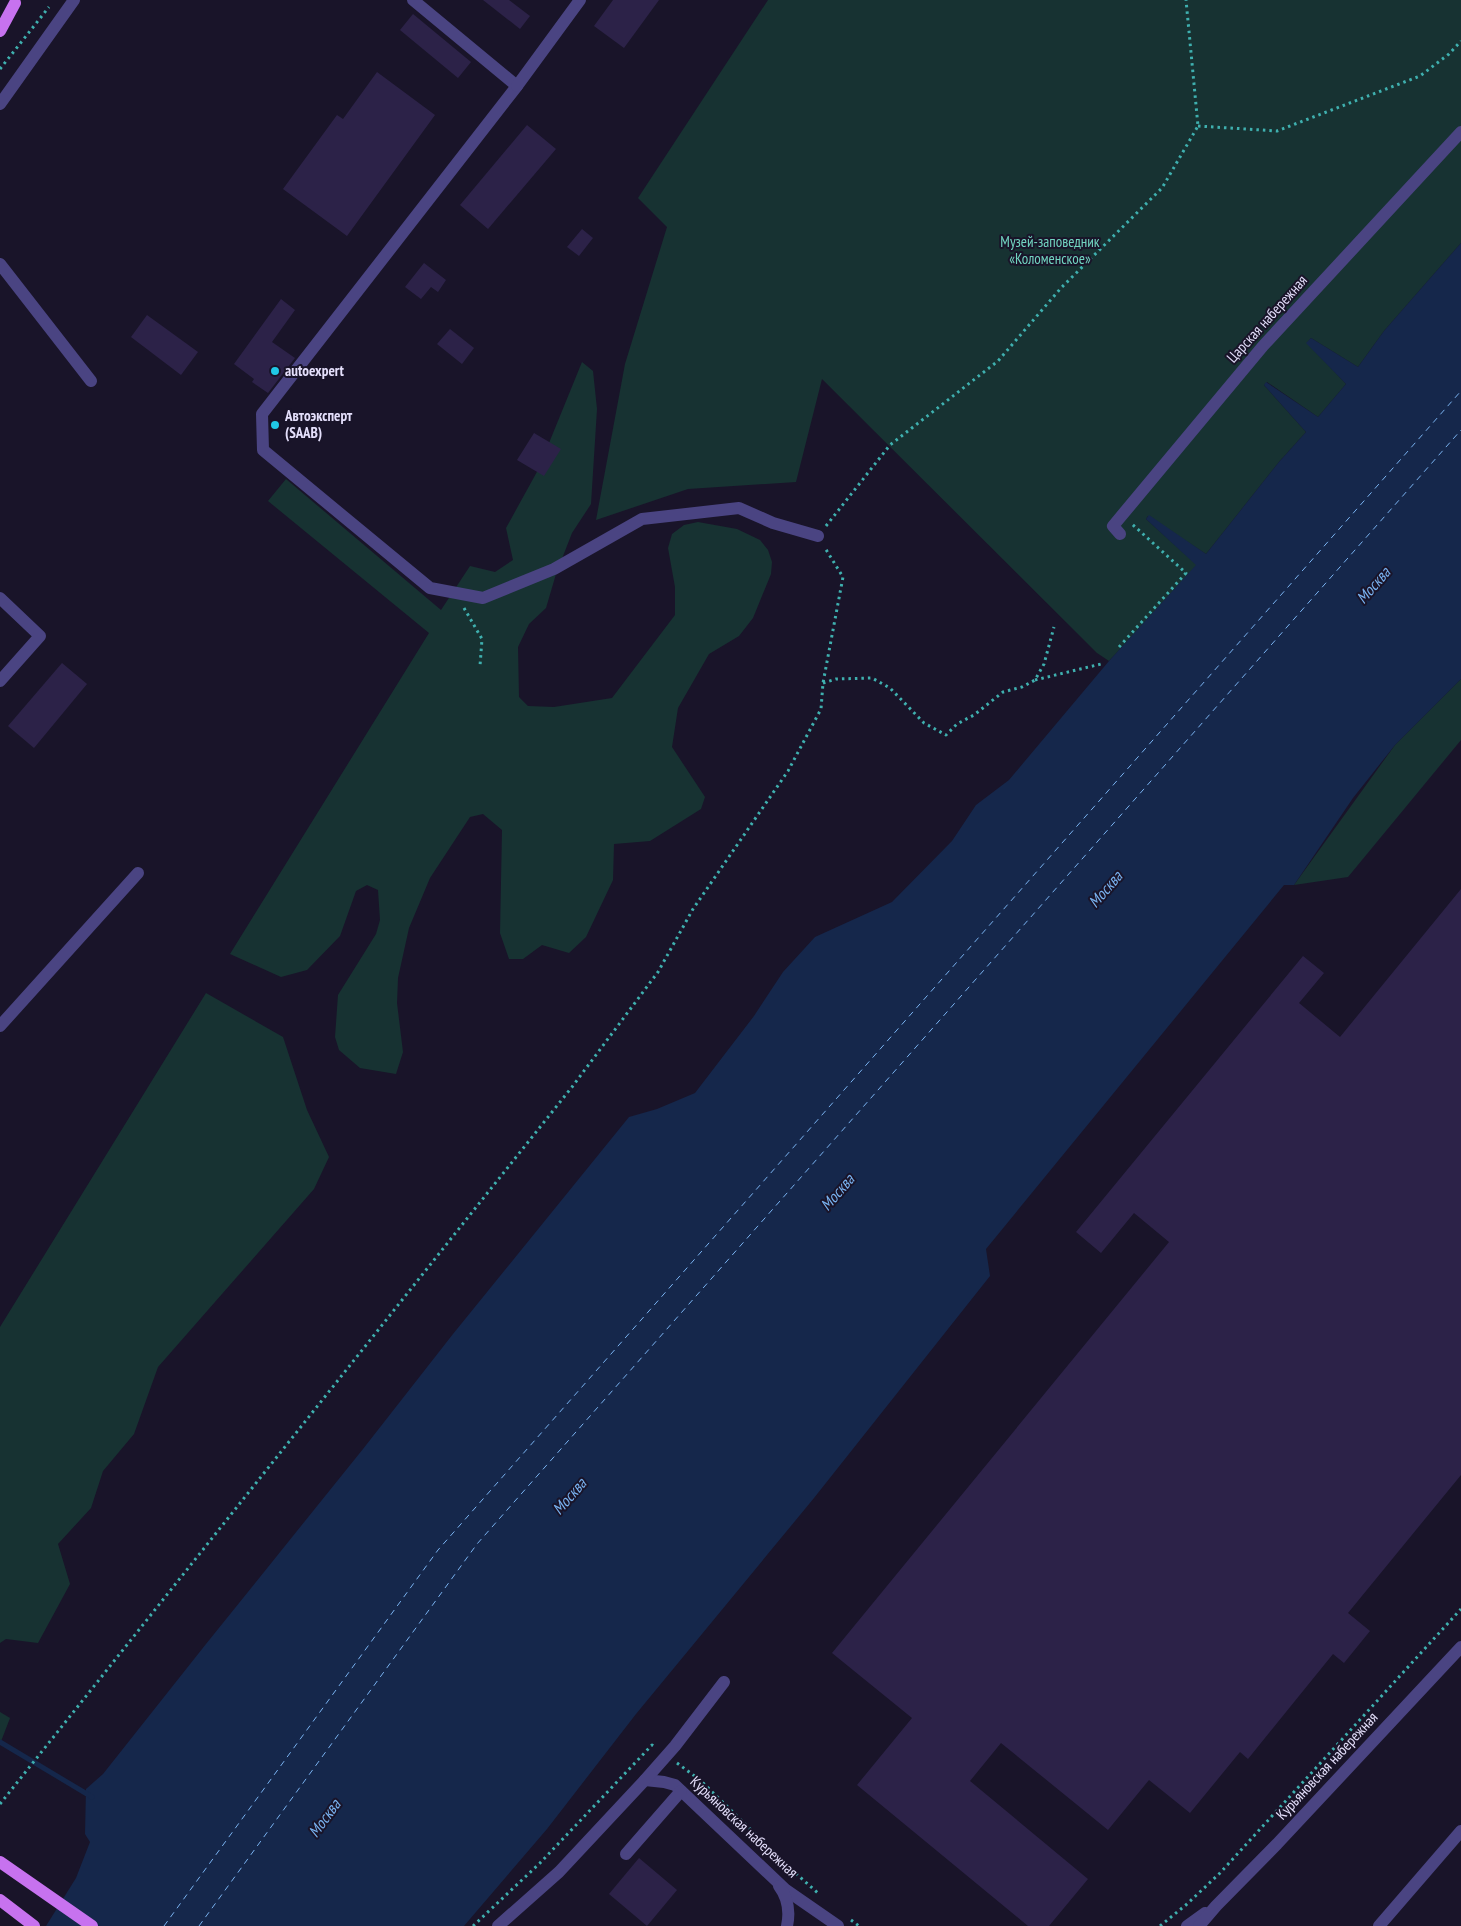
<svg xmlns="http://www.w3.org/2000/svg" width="1461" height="1926" font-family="'PT Sans Narrow',sans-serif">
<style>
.green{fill:#173232}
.water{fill:#15274b}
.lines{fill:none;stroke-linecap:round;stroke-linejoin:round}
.stream{stroke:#15274b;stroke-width:5}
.ferry{stroke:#79b2f0;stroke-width:1;stroke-dasharray:6 5;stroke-linecap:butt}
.building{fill:#2c2248}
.path{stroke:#3fb0af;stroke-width:3;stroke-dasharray:2.5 4;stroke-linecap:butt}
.minor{stroke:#4a4482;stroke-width:12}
.major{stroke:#c772ef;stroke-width:12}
.poi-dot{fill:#20c8e6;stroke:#191429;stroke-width:2}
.labels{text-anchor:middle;stroke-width:4;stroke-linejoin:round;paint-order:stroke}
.park-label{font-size:15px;fill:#72d5c1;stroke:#191429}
.street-label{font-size:15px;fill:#e4dffb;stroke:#191429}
.poi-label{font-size:15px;font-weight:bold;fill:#e4dffb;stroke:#191429;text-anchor:start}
.water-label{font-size:16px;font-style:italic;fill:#79b2f0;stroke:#191429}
</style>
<rect width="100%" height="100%" fill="#191429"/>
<g class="green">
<path d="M768,0H1461V243L1384,331L1358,367L1311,338L1307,343L1346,384L1318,417L1267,382L1264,385L1306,432L1279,462L1206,554L1148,516L1146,519L1197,565L1109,661L1097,653L822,379L796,482L688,489L596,520L625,364L667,227L638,198Z"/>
<path d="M582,362L593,371L597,409L591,504L572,533L556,574L546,608L529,624L518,647L519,697L528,706L554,707L612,698L675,615V587L668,548L672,534L684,525L698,522L737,529L760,540L768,550L772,562L771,574L753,618L739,636L709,654L678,708L672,747L705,797L701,809L650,841L614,844L613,880L586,937L569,953L542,945L523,959H509L500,933L502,830L483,814L470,817L430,878L409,928L398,978L397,1003L403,1052L396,1074L360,1068L339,1050L335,1037L338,995L376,934L380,920L378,890L367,885L356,891L340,936L307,970L281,977L230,954L429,633L268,501L286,479L441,610L470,566L495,572L513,560L506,528L538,470Z"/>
<path d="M1461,679V740L1348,877L1294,885L1395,745Z"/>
<path d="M206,993L283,1037L307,1110L329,1157L314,1189L158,1367L134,1434L103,1471L91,1508L58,1544L70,1584L38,1643L6,1639L0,1643V1327Z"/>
<path d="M0,1712L10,1718L0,1744Z"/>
</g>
<path class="water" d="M1461,243V679L1395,745L1353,798L1294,885H1284L986,1249L990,1276L814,1498L636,1714L547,1829L464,1926H46L76,1878L90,1842L85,1834L86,1789L103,1774L206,1644L363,1449L453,1334L629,1117L657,1109L695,1093L754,1016L783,972L815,937L892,902L952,841L976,805L1009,780L1109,661L1196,565L1146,519L1149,515L1206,554L1279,462L1306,432L1264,385L1266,382L1318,417L1346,384L1306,343L1311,338L1358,367L1384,331Z"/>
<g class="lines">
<path class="stream" d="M0,1742L92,1797"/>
<g class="ferry">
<path d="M164,1926L438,1550L1461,391"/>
<path d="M199,1926L477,1544L1461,430"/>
</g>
</g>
<g class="building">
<path d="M483,0H509L530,16L520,29Z"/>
<path d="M613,0H659L624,48L594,26Z"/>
<path d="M413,14L471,62L458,78L400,30Z"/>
<path d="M377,72L435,115L347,236L283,189L337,115L343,119Z"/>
<path d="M527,125L556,149L488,229L460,205Z"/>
<path d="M582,229L593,238L579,256L567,247Z"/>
<path d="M424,263L446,280L438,292L431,287L421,299L405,287Z"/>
<path d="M281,299L295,310L272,342L295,358L268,393L252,382L254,379L234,364Z"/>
<path d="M147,315L198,352L181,375L131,337Z"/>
<path d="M450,329L474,348L462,364L437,344Z"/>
<path d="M534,433L561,449L544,476L517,460Z"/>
<path d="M62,663L87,684L34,748L8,726Z"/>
<path d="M1461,889V1475L1348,1613L1370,1631L1344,1663L1333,1654L1248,1759L1240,1752L1190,1813L1149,1780L1108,1830L1001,1743L970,1781L1088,1879L1049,1926H1028L857,1785L912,1718L832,1653L1169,1242L1134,1213L1101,1253L1076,1232L1303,956L1324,973L1299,1003L1340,1037Z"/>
<path d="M639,1858L677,1890L647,1926L609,1894Z"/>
</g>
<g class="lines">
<g class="path">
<path d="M0,69L49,7"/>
<path d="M1198,126L1277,131L1420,76L1449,54L1461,41"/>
<path d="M826,526L890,445L998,361L1061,288L1162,188L1198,126L1186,0"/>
<path d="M464,608L482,639L480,666"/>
<path d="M1119,647L1186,573L1132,524"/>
<path d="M1035,680L1101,664"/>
<path d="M823,683L836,679L872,678L890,688L924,723L946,735L957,724L974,715L1003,692L1022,687L1035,680L1044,664L1054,627"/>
<path d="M677,1763L700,1780"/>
<path d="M694,1787L700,1780L792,1870L819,1894"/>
<path d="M0,1804L572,1087L658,972L693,909L788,771L821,709L823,683L843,577L825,548"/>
<path d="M851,1920L859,1926"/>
<path d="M473,1926L540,1863L652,1745L656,1748"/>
<path d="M1160,1926L1187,1904L1220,1873L1461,1609"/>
</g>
<g class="minor">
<path d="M413,0L517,86L262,414L263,450L430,588L483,598L554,569L642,519L739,508L773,523L818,536"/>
<path d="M517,86L580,0"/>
<path d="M0,104L74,0"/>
<path d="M0,264L91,381"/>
<path d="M1120,534L1113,526L1263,346L1461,132"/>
<path d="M0,598L40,636L0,681"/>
<path d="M0,1026L138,873"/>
<path d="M645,1780L664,1782L675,1785L786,1890L838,1926"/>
<path d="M626,1854L681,1791"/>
<path d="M779,1886C788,1898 790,1912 787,1926"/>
<path d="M498,1926L559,1872L645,1780L675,1746L724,1682"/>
<path d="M1187,1926L1205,1913"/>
<path d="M1199,1926L1216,1906L1277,1844L1461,1647"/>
<path d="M1379,1926L1461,1831"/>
</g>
<g class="major">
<path d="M0,31L15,3"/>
<path d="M0,1862L92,1926"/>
<path d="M0,1900L34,1926"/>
</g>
</g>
<g class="poi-dot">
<circle cx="275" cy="371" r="5"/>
<circle cx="275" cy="425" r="5"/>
</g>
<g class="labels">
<g class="park-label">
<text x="1050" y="247">Музей-заповедник<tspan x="1050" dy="17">«Коломенское»</tspan></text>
</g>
<g class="street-label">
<text transform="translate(1267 319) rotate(-48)" y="5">Царская набережная</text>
<text transform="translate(1327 1766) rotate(-47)" y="5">Курьяновская набережная</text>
<text transform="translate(744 1827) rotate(43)" y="5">Курьяновская набережная</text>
</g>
<g class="poi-label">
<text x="285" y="376">autoexpert</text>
<text x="285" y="421">Автоэксперт<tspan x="285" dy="17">(SAAB)</tspan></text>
</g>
<g class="water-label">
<text transform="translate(1373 585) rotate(-49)" y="6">Москва</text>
<text transform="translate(1105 889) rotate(-49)" y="6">Москва</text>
<text transform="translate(837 1192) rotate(-49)" y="6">Москва</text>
<text transform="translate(569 1496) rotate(-49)" y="6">Москва</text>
<text transform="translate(324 1818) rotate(-54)" y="6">Москва</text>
</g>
</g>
</svg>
